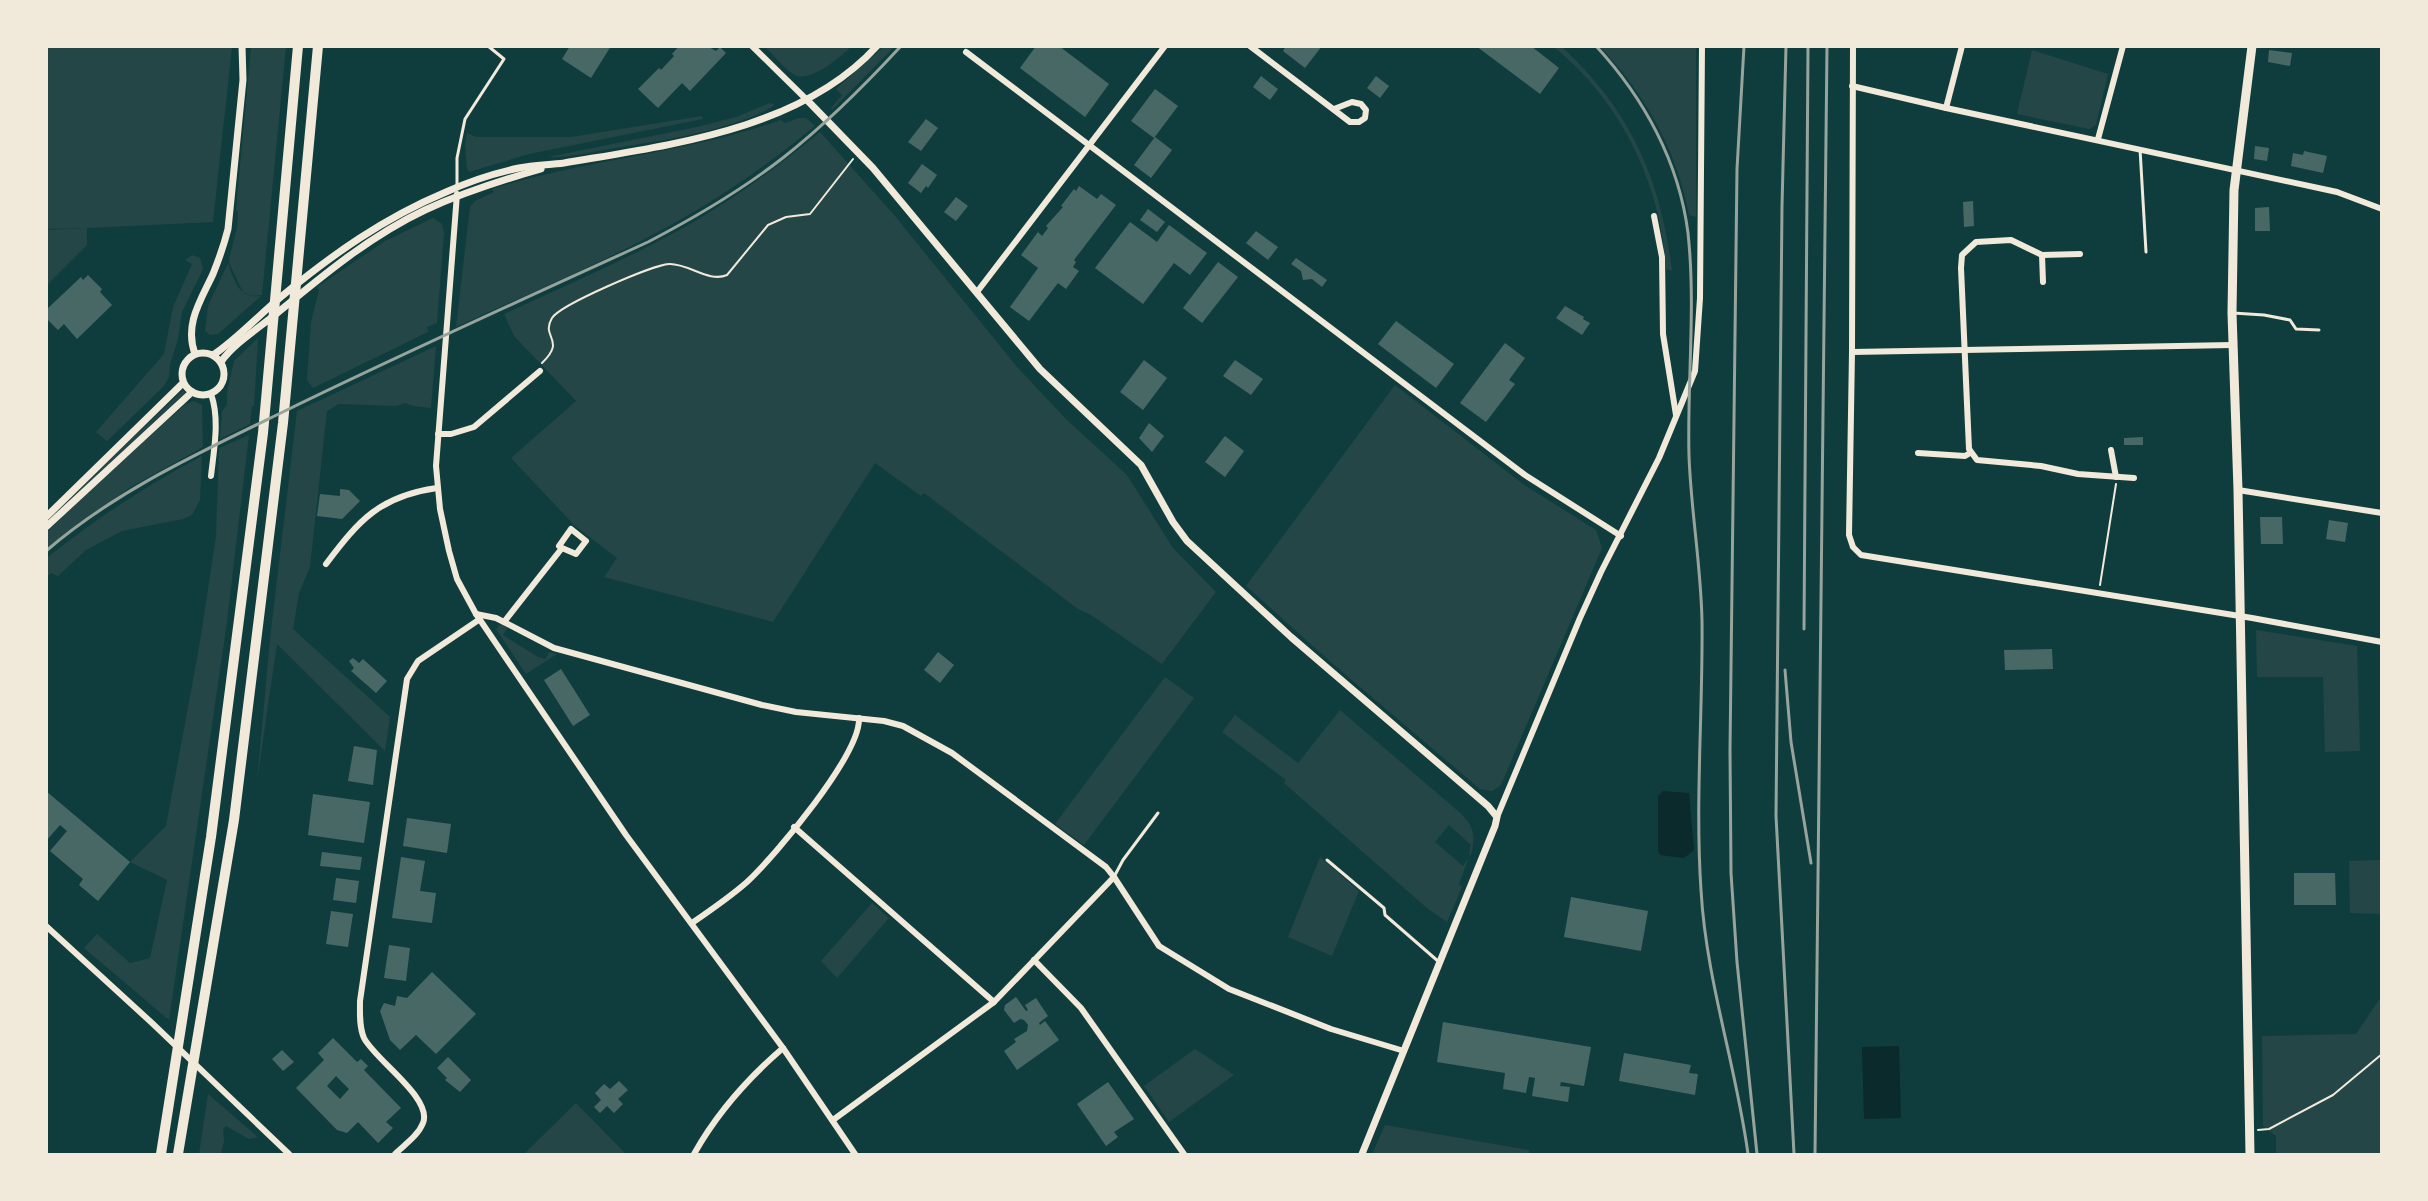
<svg xmlns="http://www.w3.org/2000/svg" width="2428" height="1201" font-family="Jost,sans-serif">
<style>
.green{fill:#244646}
.water{fill:#0a2a2b}
.building{fill:#486865;fill-rule:evenodd}
.lines{fill:none;stroke-linecap:round;stroke-linejoin:round}
.path{stroke:#f1e9da;stroke-width:2}
.service{stroke:#f1e9da;stroke-width:3}
.minor{stroke:#f1e9da;stroke-width:6}
.tertiary{stroke:#f1e9da;stroke-width:7}
.primary{stroke:#f1e9da;stroke-width:9}
.motorway{stroke:#f1e9da;stroke-width:10}
.rail{stroke:#97a49c;stroke-width:3}
</style>
<rect width="100%" height="100%" fill="#0f3d3e"/>
<g class="green">
<path d="M47,46L232,47L213,222L87,228V245L47,285V230L86,228L47,229Z"/>
<path d="M251,47H286L262,295L252,296L243,292L230,265L229,259L237,228L238,212L236,210Z"/>
<path d="M765,47H851C839,57 810,85 793,74C783,67 774,55 765,47Z"/>
<path d="M883,47H894L832,110L831,108L842,95L836,89Z"/>
<path d="M1554,47H1562C1630,110 1661,179 1672,271L1666,269C1661,184 1621,101 1554,47Z"/>
<path d="M1600,47H1696V217L1689,215C1677,151 1645,93 1600,47Z"/>
<path d="M2032,50L2108,74L2096,125L2089,129L2017,114Z"/>
<path d="M770,103L775,105C735,131 652,142 604,150C586,153 566,158 548,157L697,127L736,117Z"/>
<path d="M702,116L703,119L529,154L469,172L467,169L465,144L467,133L476,137H571Z"/>
<path d="M799,118H806L815,126C777,157 738,186 695,211C620,256 536,290 456,327L470,207L475,201L494,192L492,189C587,159 688,153 781,120L785,123Z"/>
<path d="M820,132L895,216L1017,367L1066,419L1127,475L1173,548L1216,592L1162,664L1091,615L1078,609L924,493L921,496L875,463L773,622L604,577L617,558L575,526L511,458L576,401L514,336L504,314C569,284 635,256 697,220C741,194 781,164 820,132Z"/>
<path d="M433,218L442,224L444,233L437,323L427,327L428,332L313,388L307,380L311,322L319,290L317,287L385,241Z"/>
<path d="M192,255L200,258L203,269L182,312L178,339L170,364L169,377L164,386L107,441L96,432L164,354L173,307L192,264L185,260Z"/>
<path d="M228,263C234,281 239,299 261,296L218,334L210,335L205,331L208,306Z"/>
<path d="M258,338L254,406H252L250,424L220,439L222,411L227,405V392L234,361Z"/>
<path d="M436,346L431,408L413,406L405,403L397,406L339,404L327,411L310,567L299,593L293,629L390,717L385,751L277,644L257,781L270,639L297,411Z"/>
<path d="M1395,385L1523,484L1596,530L1602,548L1501,785L1492,791L1480,789L1333,664L1246,586Z"/>
<path d="M183,390L185,393L47,524V519Z"/>
<path d="M194,401L202,405L203,447L129,488L47,548V532L128,454L186,404Z"/>
<path d="M249,435L227,622L169,1020L84,948L97,934L130,963L150,958L167,880L130,862L166,826L200,642L216,536L219,448Z"/>
<path d="M202,456L200,500L192,515L183,519L122,531L86,550L58,576L51,573L47,577V558L53,553C100,516 149,484 202,456Z"/>
<path d="M501,624L507,628L503,635L538,657L546,659L549,652L557,654L526,674L496,629Z"/>
<path d="M2256,630L2357,646L2360,751L2325,752L2323,677H2257Z"/>
<path d="M1165,677L1194,698L1084,845L1055,824Z"/>
<path d="M1340,710L1458,811C1474,825 1476,835 1471,855L1469,854L1471,845L1449,825L1435,842L1463,866L1467,860H1468L1459,884L1462,887L1447,922L1428,909L1284,783L1286,780L1222,732L1235,715L1298,763Z"/>
<path d="M1320,857L1359,891L1332,956L1288,937Z"/>
<path d="M2381,860V914L2350,913L2349,861Z"/>
<path d="M872,903L889,918L837,978L821,961Z"/>
<path d="M2381,997V1154H2276V1136L2263,1126L2262,1036L2356,1034Z"/>
<path d="M1195,1049L1234,1075L1169,1122L1144,1086Z"/>
<path d="M208,1094L258,1137L249,1139L226,1126L223,1129L224,1141L221,1154H199Z"/>
<path d="M576,1103L626,1154H524Z"/>
<path d="M1385,1125L1529,1150V1154H1372Z"/>
</g>
<g class="water">
<path d="M1663,791L1689,793L1694,850L1684,858L1660,855L1658,850V796Z"/>
<path d="M1899,1046L1901,1118L1864,1119L1862,1047Z"/>
</g>
<g class="building">
<path d="M570,46H611L591,78L562,59Z"/>
<path d="M679,46H707L716,51L720,47L726,53L690,91L682,83L658,108L638,89L659,68L661,70L674,56L672,54Z"/>
<path d="M1036,46H1059L1109,84L1085,117L1020,68Z"/>
<path d="M1286,46H1322L1305,68L1283,51Z"/>
<path d="M1476,46H1531L1559,68L1540,94Z"/>
<path d="M2269,50L2292,53L2290,66L2268,62Z"/>
<path d="M1261,76L1278,89L1270,100L1253,87Z"/>
<path d="M1376,76L1389,86L1380,98L1367,88Z"/>
<path d="M1155,89L1178,106L1154,138L1131,121Z"/>
<path d="M926,119L938,128L921,151L908,142Z"/>
<path d="M1155,137L1172,150L1151,178L1134,165Z"/>
<path d="M2255,146L2269,148L2267,161L2254,159Z"/>
<path d="M2304,151L2327,156L2323,173L2291,166L2293,153L2303,155Z"/>
<path d="M922,164L937,175L928,188L926,186L921,193L908,183Z"/>
<path d="M1079,186L1097,199L1101,194L1116,205L1074,260L1076,262L1073,267L1079,271L1066,289L1058,283L1029,321L1010,307L1038,268L1021,255L1038,232L1042,236L1048,228L1046,226L1063,207L1061,206L1074,189L1076,191Z"/>
<path d="M956,197L968,206L956,221L944,212Z"/>
<path d="M1973,201L1974,226L1964,227L1963,202Z"/>
<path d="M2269,207L2270,231H2255V208Z"/>
<path d="M1148,209L1165,222L1157,232L1140,220Z"/>
<path d="M1130,222L1157,242L1169,225L1207,253L1190,275L1174,263L1143,304L1095,268Z"/>
<path d="M1256,231L1278,247L1268,260L1246,243Z"/>
<path d="M1296,258L1327,280L1322,287L1312,279L1303,280L1301,271L1291,264Z"/>
<path d="M1218,262L1238,277L1202,323L1183,308Z"/>
<path d="M88,275L102,289L100,292L112,305L77,339L64,324L58,330L46,318V310L81,277L83,280Z"/>
<path d="M1565,306L1584,317L1583,319L1590,323L1582,335L1556,318Z"/>
<path d="M1396,321L1454,364L1436,388L1378,344Z"/>
<path d="M1505,343L1525,358L1509,380L1515,384L1486,422L1460,403Z"/>
<path d="M1144,360L1167,378L1143,410L1120,392Z"/>
<path d="M1235,360L1263,379L1251,395L1223,376Z"/>
<path d="M1149,423L1164,436L1152,452L1139,438Z"/>
<path d="M1225,436L1244,451L1225,477L1205,462Z"/>
<path d="M2143,437V445H2124V438Z"/>
<path d="M340,489L349,490L360,501L342,519L317,516L320,494L340,496Z"/>
<path d="M2260,517H2282L2283,544H2261Z"/>
<path d="M2329,520L2348,523L2345,542L2326,539Z"/>
<path d="M2052,649L2053,669L2005,670L2004,650Z"/>
<path d="M938,652L954,665L940,683L924,670Z"/>
<path d="M353,658L359,663L363,659L387,681L376,693L351,671L354,668L349,661Z"/>
<path d="M561,669L590,715L573,726L544,680Z"/>
<path d="M354,746L377,750L373,785L348,781Z"/>
<path d="M46,791L130,862L98,901L79,885L83,879L50,851L67,831L60,825L46,841Z"/>
<path d="M313,794L370,802L364,843L308,835Z"/>
<path d="M407,818L451,824L447,853L403,846Z"/>
<path d="M322,852L362,857L360,870L320,866Z"/>
<path d="M401,857L425,861L420,891L436,893L432,923L392,918Z"/>
<path d="M2294,873H2335L2336,905H2294Z"/>
<path d="M336,878L359,881L356,903L333,900Z"/>
<path d="M1571,897L1648,911L1641,951L1564,937Z"/>
<path d="M331,911L353,914L348,947L326,944Z"/>
<path d="M389,945L410,948L406,981L384,978Z"/>
<path d="M432,972L476,1014L436,1054L416,1035L400,1050L390,1040L380,1011L384,1003L395,1006L397,996L407,998Z"/>
<path d="M1016,997L1026,1011L1028,1010L1025,1005L1036,998L1048,1016L1039,1023L1040,1025L1045,1021L1059,1040L1017,1070L1004,1051L1016,1042L1014,1039L1027,1031L1028,1025L1024,1020L1020,1019L1014,1023L1004,1010L1005,1005Z"/>
<path d="M1443,1022L1591,1047L1584,1086L1561,1082L1560,1086L1570,1087L1568,1102L1532,1096L1535,1078L1529,1077L1526,1093L1503,1089L1505,1073L1437,1062Z"/>
<path d="M333,1038L357,1062L361,1059L368,1066L364,1070L401,1108L386,1122L393,1128L378,1143L358,1122L347,1133L337,1130L296,1088L324,1060L318,1053ZM336,1076L349,1089L340,1099L327,1086Z"/>
<path d="M282,1050L294,1062L283,1071L272,1059Z"/>
<path d="M1624,1053L1691,1065L1689,1073L1698,1074L1695,1095L1619,1081Z"/>
<path d="M448,1057L471,1080L460,1092L445,1080L447,1078L437,1068Z"/>
<path d="M619,1081L628,1090L618,1099L623,1104L614,1113L607,1106L600,1113L594,1107L601,1100L595,1093L604,1084L610,1089Z"/>
<path d="M1108,1082L1134,1119L1114,1132L1118,1137L1106,1146L1077,1104Z"/>
</g>
<g class="lines">
<g class="path">
<path d="M542,363C567,339 540,338 552,318C560,305 652,265 669,264C688,263 709,283 727,275L768,225L786,217L810,214L853,159"/>
<path d="M2100,585L2116,484"/>
<path d="M2258,1130L2269,1129L2333,1095L2382,1054"/>
</g>
<g class="service">
<path d="M2140,149L2146,252"/>
<path d="M457,186V158L465,119L504,59L488,46"/>
<path d="M2233,313L2264,315L2290,320L2296,329L2319,330"/>
<path d="M1327,860L1384,908L1385,915L1439,962"/>
<path d="M1115,875L1123,860L1158,813"/>
</g>
<g class="minor">
<path d="M752,46L807,100"/>
<path d="M1250,46L1350,122H1359L1365,118L1366,110L1361,104L1352,102L1334,109"/>
<path d="M1853,46L1852,352L1849,535L1853,547L1861,555L2252,618L2382,642"/>
<path d="M966,52L1525,475L1621,536"/>
<path d="M1852,86L1946,108L2337,192L2382,209"/>
<path d="M1946,108L1962,46"/>
<path d="M2098,139L2123,46"/>
<path d="M457,194L436,466L440,509L449,551L457,579L476,614L626,835L783,1048L855,1154"/>
<path d="M1654,216L1662,257L1663,334L1676,415"/>
<path d="M2080,254L2042,255L2011,240L1976,242L1962,255L1961,268L1969,449L1977,460L2041,466L2078,474L2134,478"/>
<path d="M2042,255L2043,282"/>
<path d="M977,292L1165,46"/>
<path d="M1852,352L2232,345"/>
<path d="M211,394C220,419 214,449 211,476"/>
<path d="M438,434H451L474,427L540,371"/>
<path d="M2111,450L2116,477"/>
<path d="M1918,453L1965,456L1970,453"/>
<path d="M2238,490L2382,513"/>
<path d="M326,564C359,520 380,496 437,488"/>
<path d="M476,614L496,618L554,648L762,705L796,712L884,721L903,726L952,753L1106,867L1114,877L1159,946L1229,989L1331,1029L1404,1051"/>
<path d="M504,622L562,548L559,546L571,529L586,541L576,554L562,548"/>
<path d="M1497,817L1580,618L1601,572L1659,458L1695,371L1700,298L1702,46"/>
<path d="M794,827L994,1002"/>
<path d="M692,923C711,910 730,897 747,882C775,856 861,754 859,718"/>
<path d="M46,926L152,1023L289,1154"/>
<path d="M1034,960L1081,1008L1184,1154"/>
<path d="M833,1120L994,1002L1114,877"/>
<path d="M395,1154C404,1145 418,1136 423,1123C433,1098 375,1060 364,1038C359,1027 360,1013 360,1001L407,679L418,661L480,619"/>
<path d="M694,1154C717,1113 747,1079 783,1048"/>
</g>
<g class="tertiary">
<path d="M807,100L873,168L1040,369L1141,465L1173,522L1187,541L1291,637L1488,806L1497,817L1495,826L1362,1154"/>
<circle cx="203" cy="374" r="21"/>
<path d="M195,354C184,324 201,300 213,274C219,259 224,245 228,229L243,80L242,46"/>
<path d="M213,355C235,341 261,313 282,296C333,254 384,218 446,192C468,182 495,173 519,168C534,165 549,165 564,163C669,145 801,130 877,46"/>
<path d="M221,362C232,345 260,327 276,314C322,276 370,236 425,210C462,193 502,180 541,169"/>
<path d="M46,517L183,383"/>
<path d="M46,527L192,392"/>
</g>
<path class="primary" d="M2250,1154L2238,490L2232,313L2234,190L2252,46"/>
<g class="motorway">
<path d="M161,1154L211,837L263,433L298,46"/>
<path d="M178,1154L234,820L283,423L318,46"/>
</g>
<g class="rail">
<path d="M1596,46C1644,98 1679,162 1688,233C1696,307 1687,382 1689,456C1691,511 1701,566 1702,621C1703,711 1695,801 1701,890C1706,980 1736,1065 1748,1154"/>
<path d="M1744,46L1737,169L1730,751L1731,873L1737,962L1757,1154"/>
<path d="M1786,46L1782,206L1776,816L1794,1154"/>
<path d="M46,551C118,489 205,450 289,409C408,351 528,297 648,242C696,217 742,190 784,157C826,124 865,85 901,46"/>
<path d="M1804,629L1808,46"/>
<path d="M1785,670L1791,742L1811,863"/>
<path d="M1815,1154L1827,46"/>
</g>
</g>
<rect width="2428" height="1201" fill="none" stroke="#f1e9da" stroke-width="96"/>
</svg>
